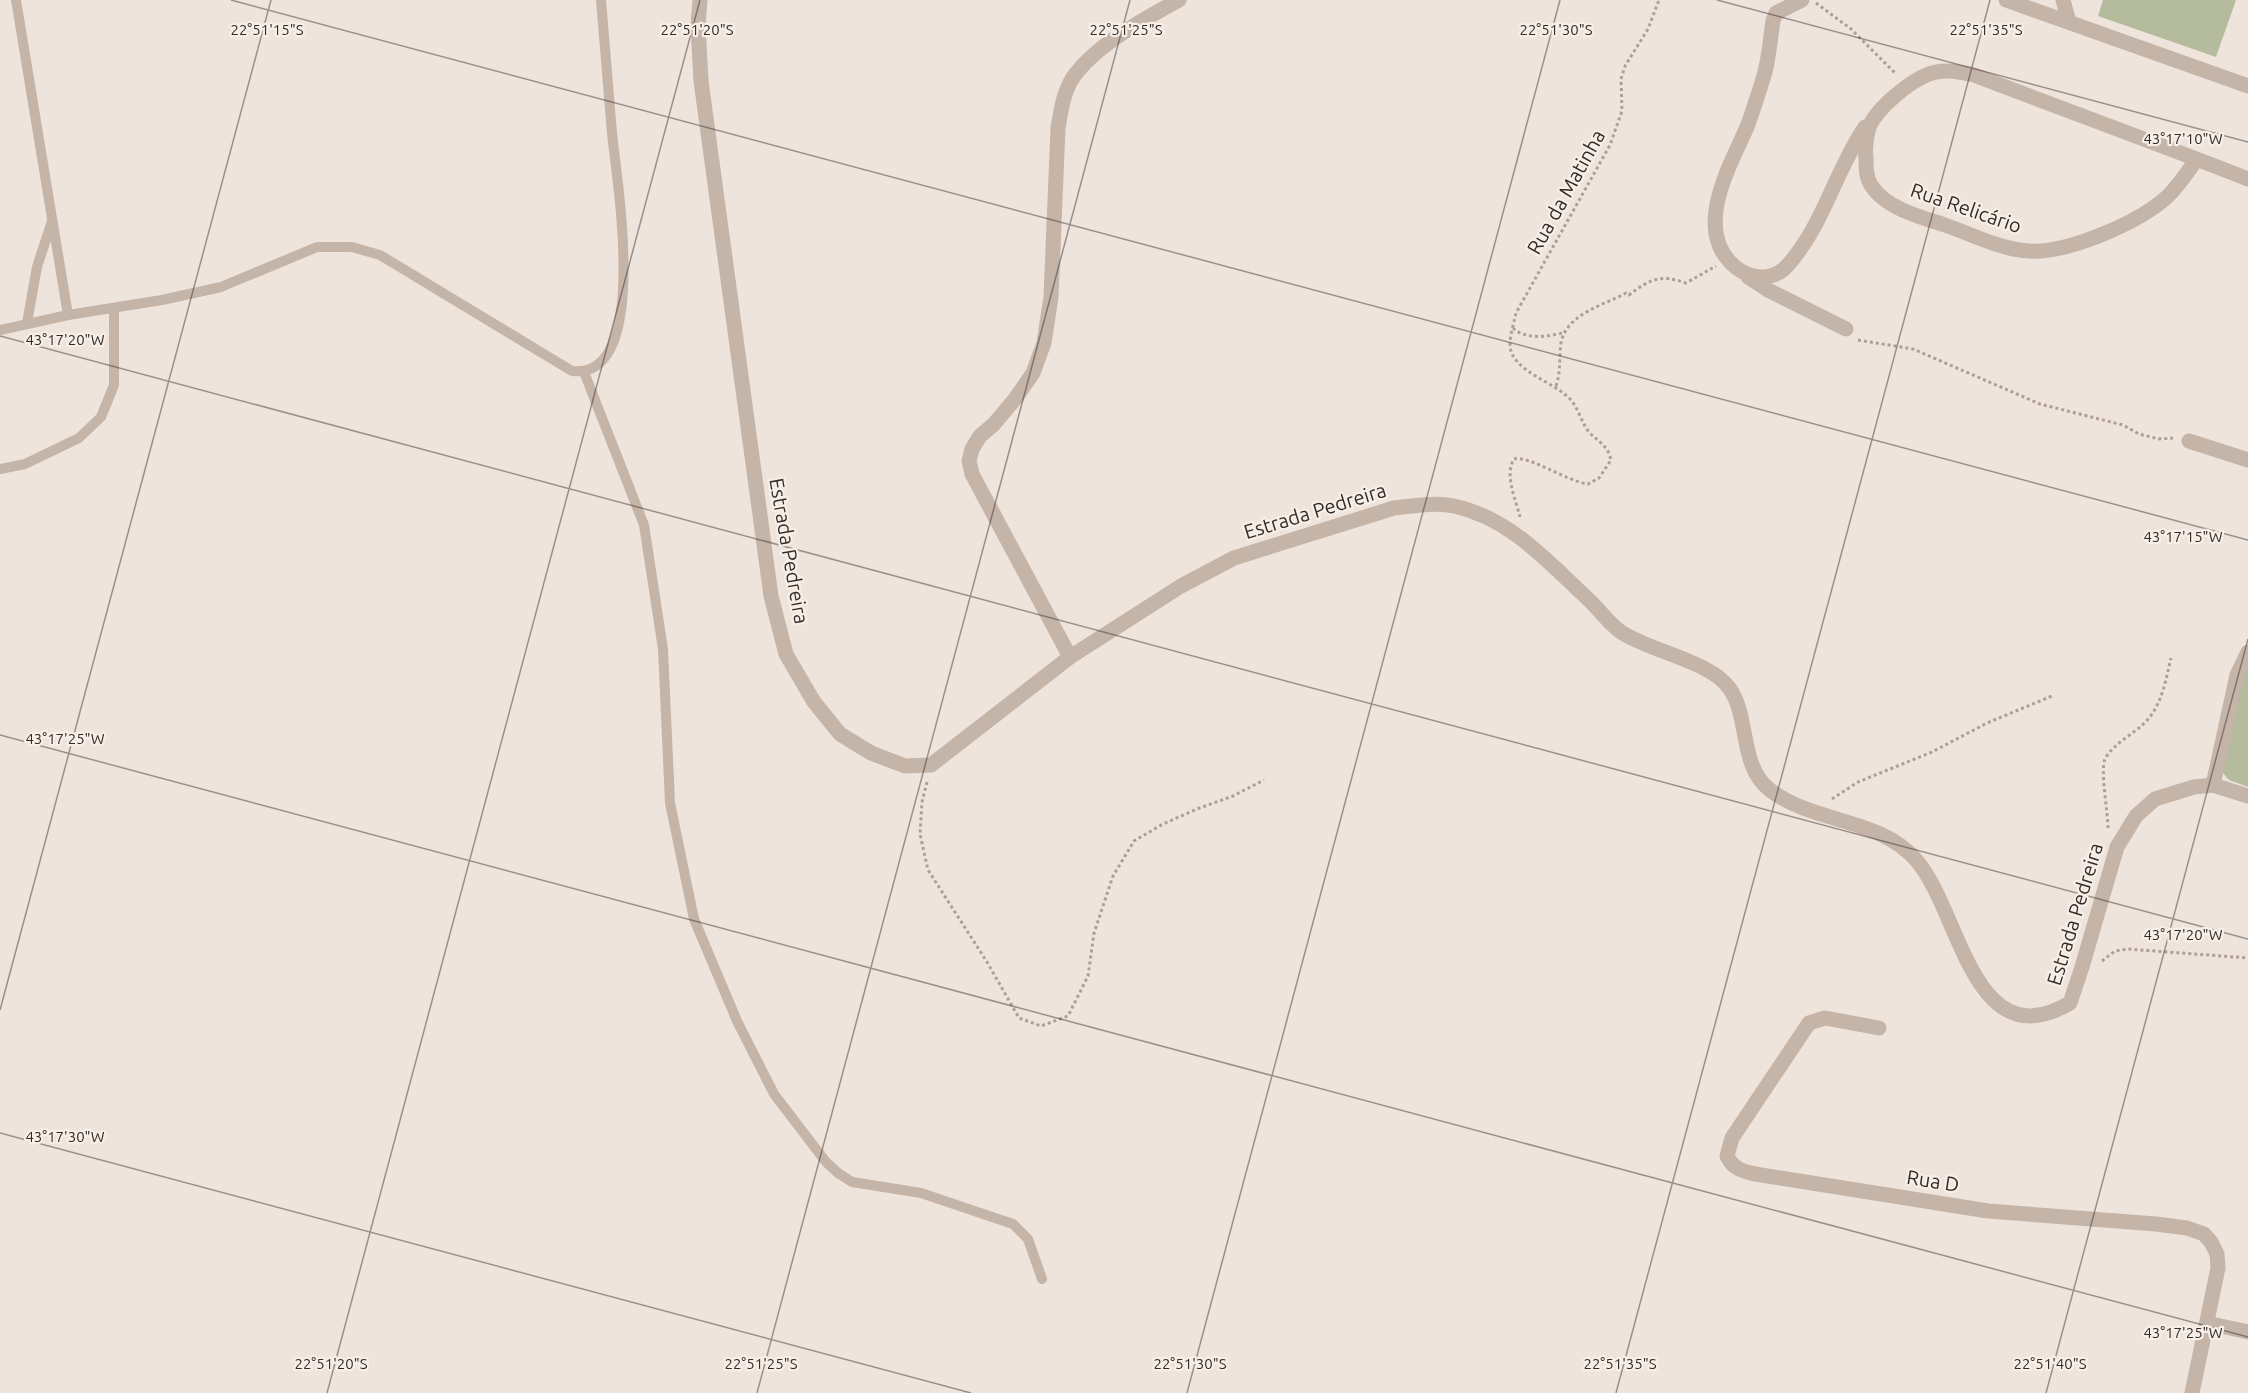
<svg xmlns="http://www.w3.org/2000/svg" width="2248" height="1393" font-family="Ubuntu,sans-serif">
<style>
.green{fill:#b4bc9d}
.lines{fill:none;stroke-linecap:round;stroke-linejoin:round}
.path{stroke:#b19e93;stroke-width:3;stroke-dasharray:3 3;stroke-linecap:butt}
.lane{stroke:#c5b4a8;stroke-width:10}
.street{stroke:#c5b4a8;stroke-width:15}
.ticks{fill:none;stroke:#332b28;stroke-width:1.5;stroke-opacity:0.45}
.labels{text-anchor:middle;stroke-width:4.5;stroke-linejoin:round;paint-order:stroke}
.street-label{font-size:20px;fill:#332b28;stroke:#f7efe7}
.ticks-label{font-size:15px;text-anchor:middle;fill:#332b28;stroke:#f7efe7;stroke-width:4.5;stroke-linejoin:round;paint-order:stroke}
</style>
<rect width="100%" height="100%" fill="#efe4db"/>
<g class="green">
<path d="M2103,0H2236L2216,57L2098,16Z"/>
<path d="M2248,662V787L2229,780L2222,772L2244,667Z"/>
</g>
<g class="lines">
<g class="path">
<path d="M1816,3L1851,29L1896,74"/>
<path d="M1513,328C1525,340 1549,337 1565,332"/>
<path d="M1858,340L1913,349L2040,404L2123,425L2139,434L2159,439L2173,438"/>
<path d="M1556,386C1561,371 1559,358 1561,343C1566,314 1604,305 1626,293L1629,295C1650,279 1660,274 1686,283L1716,266"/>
<path d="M1520,517C1516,500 1504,475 1514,459C1529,455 1566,481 1588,484L1599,478L1611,460C1608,445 1598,442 1589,432C1581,422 1579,409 1570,399C1553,381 1511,371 1510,345C1510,334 1514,323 1516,313L1610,145L1622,111L1621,79L1625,66L1648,29L1659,0"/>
<path d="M927,782L922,802L920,834L928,870L987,962L1019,1018L1041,1026L1068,1016L1088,976L1094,933L1113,876L1134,841L1163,824L1197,809L1233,796L1264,780"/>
<path d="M1832,799L1858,782L1932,752L1987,723L2052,696"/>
<path d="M2108,828C2108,813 2100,769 2105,759C2114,742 2137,733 2149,718C2163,701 2166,678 2171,658"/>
<path d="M2102,961L2115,951L2128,949L2248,958"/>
</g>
<g class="lane">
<path d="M16,0L68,315"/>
<path d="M27,323L37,267L52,221"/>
<path d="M0,330L68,315L162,300L221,287L317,247H352L380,255L572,371C652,381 616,176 612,133C608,89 605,44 601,0"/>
<path d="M584,372L644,525L663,649L670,803L694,919L737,1021L774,1094L826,1162L838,1173L852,1182L921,1193L1013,1224L1028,1239L1042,1279"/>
<path d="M0,469L25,464L79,438L101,417L114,385V308"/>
</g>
<g class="street">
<path d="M700,0L698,25L701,81L771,596L786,654L814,702L840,734L871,753L905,766L931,765L1070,657L1181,586L1234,558L1394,508C1413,506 1435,502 1454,506C1510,518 1548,562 1588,599C1599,609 1609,624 1621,632C1651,652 1711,661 1730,689C1750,719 1739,766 1770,790C1814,824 1880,817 1917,861C1961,913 1973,1060 2070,1003L2082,967L2117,847L2136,816L2155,799L2194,787L2213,785L2248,796"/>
<path d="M1802,0L1776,13L1773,21C1770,40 1769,61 1763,79C1758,95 1753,111 1747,127C1731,164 1694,226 1731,263C1738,270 1744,274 1754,276C1766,279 1779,275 1787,266C1824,225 1835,171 1865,127"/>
<path d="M2006,0L2248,86"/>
<path d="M2063,0L2069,22"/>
<path d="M2197,159C2188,171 2180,184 2169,195C2141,222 2067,254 2028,251C1999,249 1969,233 1942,224C1919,217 1884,207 1871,185C1866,177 1866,168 1866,159C1865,149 1866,137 1869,127C1877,108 1910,81 1929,74C1944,68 1959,72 1974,75C2065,110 2157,143 2248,179"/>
<path d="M1748,277L1768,290L1846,329"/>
<path d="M2189,441L2248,460"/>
<path d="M1070,657L972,474L969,461L972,449L980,436L994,424L1015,399L1033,373L1044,343L1051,297L1058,128C1061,111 1063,94 1072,79C1094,46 1144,19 1179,0"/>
<path d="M2213,785L2237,675L2248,652"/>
<path d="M1879,1028L1825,1018L1809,1023L1732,1138L1727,1156C1733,1169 1743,1171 1755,1174L1988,1211L2156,1224L2187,1228L2204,1234L2211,1242L2217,1254L2218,1268L2192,1393"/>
<path d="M2207,1323L2248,1332"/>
</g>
</g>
<path class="ticks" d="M231,0L2248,540M1717,0L2248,142M0,336L2248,939M0,735L2248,1337M0,1010L271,0M0,1133L971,1393M327,1393L700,0M757,1393L1130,0M1187,1393L1560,0M1616,1393L1990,0M2046,1393L2248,639"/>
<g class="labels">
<g class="street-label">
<text transform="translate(1566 192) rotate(-61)" y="7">Rua da Matinha</text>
<text transform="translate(1966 208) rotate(19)" y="7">Rua Relicário</text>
<text transform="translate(1315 511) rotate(-17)" y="7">Estrada Pedreira</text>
<text transform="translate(789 551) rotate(80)" y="7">Estrada Pedreira</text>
<text transform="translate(2075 914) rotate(-73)" y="7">Estrada Pedreira</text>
<text transform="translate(1933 1181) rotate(9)" y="7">Rua D</text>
</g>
</g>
<g class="ticks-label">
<text x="267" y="35">22°51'15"S</text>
<text x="697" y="35">22°51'20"S</text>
<text x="1126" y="35">22°51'25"S</text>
<text x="1556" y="35">22°51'30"S</text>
<text x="1986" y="35">22°51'35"S</text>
<text x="2183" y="144">43°17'10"W</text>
<text x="65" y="345">43°17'20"W</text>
<text x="2183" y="542">43°17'15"W</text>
<text x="65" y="744">43°17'25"W</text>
<text x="2183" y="940">43°17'20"W</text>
<text x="65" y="1142">43°17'30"W</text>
<text x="2183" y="1338">43°17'25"W</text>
<text x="331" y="1369">22°51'20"S</text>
<text x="761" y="1369">22°51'25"S</text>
<text x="1190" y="1369">22°51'30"S</text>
<text x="1620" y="1369">22°51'35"S</text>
<text x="2050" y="1369">22°51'40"S</text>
</g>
</svg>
